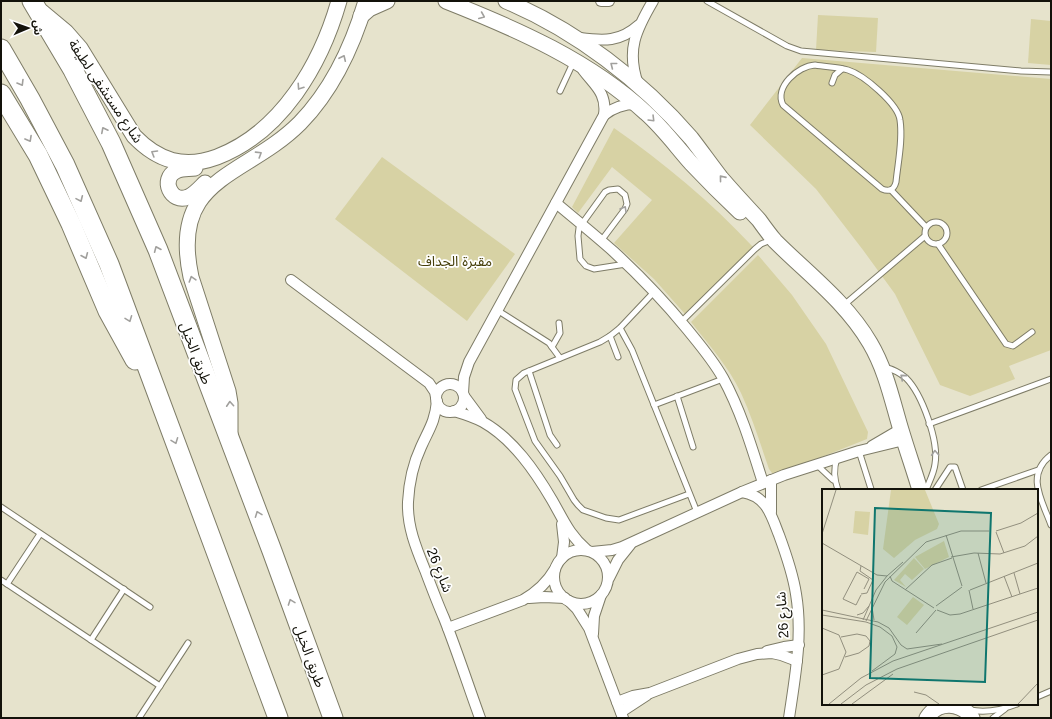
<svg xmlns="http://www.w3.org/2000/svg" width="1052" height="719" font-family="Arial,'Noto Sans Arabic',sans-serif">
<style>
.green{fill:#d7d2a4}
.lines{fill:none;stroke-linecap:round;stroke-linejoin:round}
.lane-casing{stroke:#7e7c67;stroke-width:7}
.street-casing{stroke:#7e7c67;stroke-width:12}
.secondary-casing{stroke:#7e7c67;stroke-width:17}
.highway-casing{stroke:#7e7c67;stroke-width:21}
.lane{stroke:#fff;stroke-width:5}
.street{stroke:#fff;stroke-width:10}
.secondary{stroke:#fff;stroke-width:15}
.highway{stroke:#fff;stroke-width:19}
.oneway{stroke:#a1a09d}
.labels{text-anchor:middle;stroke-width:3.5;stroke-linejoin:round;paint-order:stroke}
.street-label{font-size:14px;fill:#13120a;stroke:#fff}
.park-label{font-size:14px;fill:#463f0a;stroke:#fff}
.inset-road{fill:none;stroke:#928f7e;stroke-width:1}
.view{fill:#0f766e;fill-opacity:0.15;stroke:#0f766e;stroke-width:2}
.inset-edge{fill:none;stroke:#13120a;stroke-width:2}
</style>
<rect width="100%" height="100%" fill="#e6e3cc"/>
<g class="green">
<path d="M818,15L878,18L876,52L816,50Z"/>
<path d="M1031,19L1051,21V65L1028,63Z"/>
<path d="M802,58L1051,79V350L1009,366L1015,379L970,396L940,385L895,294L863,250L816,189L750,125Z"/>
<path d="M614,128C664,163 711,202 753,247L685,314L654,279L614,243L652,200L612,167L578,213L572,207Z"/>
<path d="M382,157L515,254L467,321L335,219Z"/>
<path d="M758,255L792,295L826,344L868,432L867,439L779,474L772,473L769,469C760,443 752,417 741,393C729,367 708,344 691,322Z"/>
</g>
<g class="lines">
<g class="lane-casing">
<g id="lane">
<path d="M707,1L787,46L801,51L1021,71L1051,72"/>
<path d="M815,65C826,67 838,67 848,70C864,75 898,104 900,120C903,140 898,162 896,182C894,190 889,192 882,189L783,105C774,87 798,66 815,65Z"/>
<path d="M832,83L835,75L842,69"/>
<path d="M560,91L573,63"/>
<path d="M891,190L926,227"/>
<circle cx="936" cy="233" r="11"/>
<path d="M601,241L625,209L627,204L625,195L618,189L609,190L605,192L579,228L578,236L580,259L586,266L594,269L626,264"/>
<path d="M938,244L1006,344L1013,346L1032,332"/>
<path d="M654,292L620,328L610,336L600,342L524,373L516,380L515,389L535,441L560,476L574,500L578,505L583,510L606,518L619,520L689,494"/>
<path d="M844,305L925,236"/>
<path d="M497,310L549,343L560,358"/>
<path d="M681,322L755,249L761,244L771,240"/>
<path d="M620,328L632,350L697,512"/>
<path d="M610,336L618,357"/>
<path d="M552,347L560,333L559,323"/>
<path d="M884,367C892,369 899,372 906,378C922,394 939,441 935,464C934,473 929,482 926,490"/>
<path d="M529,371L550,435L557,445"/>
<path d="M677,396L693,447"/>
<path d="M654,405L723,379"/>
<path d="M929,424L1051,379"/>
<path d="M859,451L871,489"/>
<path d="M1051,455C1025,475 1042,500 1051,525"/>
<path d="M837,458C833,470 834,479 838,490"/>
<path d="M817,465L833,480"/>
<path d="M935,490L950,467H955L963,490"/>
<path d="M981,490L1038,470"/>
<path d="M1,507L150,607"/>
<path d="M1,580L160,686"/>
<path d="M7,584L40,534"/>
<path d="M91,640L124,589"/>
<path d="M1037,697L1051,691"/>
<path d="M970,710C986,713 1002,710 1017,704"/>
<path d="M139,718L188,643"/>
<path d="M993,718L1005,709"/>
</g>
</g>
<g class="street-casing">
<g id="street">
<path d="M601,1H609"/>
<path d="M580,38C604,41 620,42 639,25"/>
<path d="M638,84C626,50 636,30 653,1"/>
<path d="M604,115C614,107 623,104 636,104"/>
<path d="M556,203C575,219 595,235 614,252C640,276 665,302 687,329C700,345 713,360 723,378C741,411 752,448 763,483"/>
<path d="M291,280L429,383L435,392L436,397"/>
<circle cx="450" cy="398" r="14"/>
<path d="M463,393L464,377L469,362L604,115C607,93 595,86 583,70"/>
<path d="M464,396L481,419"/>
<path d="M437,401C435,422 429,429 421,447C413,464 409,483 408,502C407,526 416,548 425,570C431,586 437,602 444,618C457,651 468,685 480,718"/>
<path d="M454,411C464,414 474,417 483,422C513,439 535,471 552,500C563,519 569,535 587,550"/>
<path d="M872,446L901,429"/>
<path d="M742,492C767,496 771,515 779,535C786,554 793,574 796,594C803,636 795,677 789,718"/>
<path d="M771,512V480"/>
<circle cx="581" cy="577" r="27"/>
<path d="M592,552L612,550L622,547L742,492L784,475L859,451L904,440"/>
<path d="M562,558L564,542L562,524"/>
<path d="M609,578L618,560L630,545"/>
<path d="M529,598L544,597L565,598"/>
<path d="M569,601L577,609L589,628L623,718"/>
<path d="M448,628L523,600C537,592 547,583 555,569"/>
<path d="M593,634L594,616L601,595"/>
<path d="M767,651L784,647L799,645"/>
<path d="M617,702L633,696L650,693L738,659L757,654L772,653L781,655L797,661"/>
<path d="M621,712L647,695"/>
</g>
</g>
<g class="secondary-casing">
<g id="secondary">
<path d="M446,1C517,29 590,61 646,113C663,128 676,146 691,163C707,180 723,196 740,212"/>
<path d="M506,1C575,30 642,81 691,138C701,151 711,165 721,178C733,192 746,206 759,220C764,227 769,234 775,241C808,274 846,302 870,343C886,370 892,400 901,430C907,450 914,470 920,490"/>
<path d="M42,12L66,32L80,48L134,136C158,161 184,169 217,157C282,132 321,64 339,1"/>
<path d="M361,16L369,9L387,1"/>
<path d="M195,168C188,169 182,168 176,171C160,179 171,204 188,197C194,195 200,188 205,183"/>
<path d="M230,434V403L228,391L191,277C169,176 245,178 300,123C332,90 353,45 366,1"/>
<path d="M927,718C938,700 961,702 972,718"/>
</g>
</g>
<g class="highway-casing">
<g id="highway">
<path d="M32,1L73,70L111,143L158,250L272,551L333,718"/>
<path d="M1,49L30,99L65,165L109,264L278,718"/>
<path d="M1,94L38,155L71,224L108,311L135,360"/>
</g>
</g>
<use href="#lane" class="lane"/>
<use href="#street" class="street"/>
<use href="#secondary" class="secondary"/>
<use href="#highway" class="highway"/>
</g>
<defs><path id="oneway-chevron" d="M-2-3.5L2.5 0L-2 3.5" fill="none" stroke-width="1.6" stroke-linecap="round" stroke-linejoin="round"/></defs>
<g class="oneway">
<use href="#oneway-chevron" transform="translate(482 16) rotate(23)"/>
<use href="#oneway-chevron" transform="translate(343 58) rotate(-65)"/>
<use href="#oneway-chevron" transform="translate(613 65) rotate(-142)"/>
<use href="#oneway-chevron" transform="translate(21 83) rotate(59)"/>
<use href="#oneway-chevron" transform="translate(300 87) rotate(124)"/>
<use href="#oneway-chevron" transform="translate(652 119) rotate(45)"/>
<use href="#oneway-chevron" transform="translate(104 130) rotate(-117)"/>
<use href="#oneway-chevron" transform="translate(29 139) rotate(61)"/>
<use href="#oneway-chevron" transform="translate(154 153) rotate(-149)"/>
<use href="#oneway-chevron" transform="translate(259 154) rotate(-32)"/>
<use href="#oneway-chevron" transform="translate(722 178) rotate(-129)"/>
<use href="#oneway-chevron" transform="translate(80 199) rotate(66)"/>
<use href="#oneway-chevron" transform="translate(624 209) rotate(-60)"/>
<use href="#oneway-chevron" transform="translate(157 249) rotate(-113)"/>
<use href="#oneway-chevron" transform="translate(85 256) rotate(67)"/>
<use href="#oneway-chevron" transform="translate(192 279) rotate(-107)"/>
<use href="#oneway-chevron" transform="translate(129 319) rotate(69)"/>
<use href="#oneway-chevron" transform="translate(903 377) rotate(-140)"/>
<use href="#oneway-chevron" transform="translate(230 404) rotate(-94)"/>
<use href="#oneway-chevron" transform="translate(175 441) rotate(69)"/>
<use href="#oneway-chevron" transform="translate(935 453) rotate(-93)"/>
<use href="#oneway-chevron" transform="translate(258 514) rotate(-111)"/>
<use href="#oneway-chevron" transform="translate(291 602) rotate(-110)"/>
</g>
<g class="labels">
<g class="street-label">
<text transform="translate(106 91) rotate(56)" y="5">شارع مستشفى لطيفة</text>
<text transform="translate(196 353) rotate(69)" y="5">طريق الخيل</text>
<text transform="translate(440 570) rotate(68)" y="5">شارع 26</text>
<text transform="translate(782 615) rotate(-94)" y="5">شارع 26</text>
<text transform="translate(310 656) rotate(70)" y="5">طريق الخيل</text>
</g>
<g class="park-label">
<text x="455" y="266">مقبرة الجداف</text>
</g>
</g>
<g transform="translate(822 489)">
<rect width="216" height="216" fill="#e6e3cc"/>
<path d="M69,1H103L117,35L115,40L93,51L72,69L61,60ZM33,22L48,23L46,46L31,44ZM122,52L127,68L103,80L93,68ZM92,69L102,80L90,91L83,85L78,91L84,98L72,91ZM91,108L102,116L85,136L75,128Z" fill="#d7d2a4"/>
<path class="inset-road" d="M174,42L199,34L216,24M174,43L182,64M0,45L14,1M124,46L140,97M0,54L55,86L65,87M156,64L164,94M129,68L152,64L178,65L203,57L216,47M39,77L38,82L51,91L45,104L39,105M192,84L198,105M68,87L70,92L112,119M182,87L190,108M83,101L110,76L130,69M147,101L151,120M148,101L216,74M39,106L34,116L21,110L35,83L47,90L42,100M114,117L140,98M50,118L52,131M0,121L56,133L67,139L79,156L85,160L120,155M115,121L128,126L138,125L216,99M0,126L44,133L58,138L70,147L75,158L73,165L50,182M35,126L41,124L47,117M41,131L54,101L65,87L81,73M44,132L63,93L104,53L139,42H167M0,139L17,146L24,163L17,180L0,186M94,144L114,121M19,148L35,145L44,147L48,152L47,157L37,164L23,168M92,203L104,206L117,215M7,215L39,189L71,172L216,123M19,215L44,196L75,180L216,131M30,215L71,185M196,215L216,194"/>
<path class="view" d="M53,19L169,24L163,193L48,189Z"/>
<rect width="216" height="216" class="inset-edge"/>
</g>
<rect width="1052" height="719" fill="none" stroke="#13120a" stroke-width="4"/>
<g transform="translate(28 28) rotate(88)" stroke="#ffffff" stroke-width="3" paint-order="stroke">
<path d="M0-3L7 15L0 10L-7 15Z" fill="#13120a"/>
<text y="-6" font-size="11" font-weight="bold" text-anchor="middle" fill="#13120a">ش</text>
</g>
</svg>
